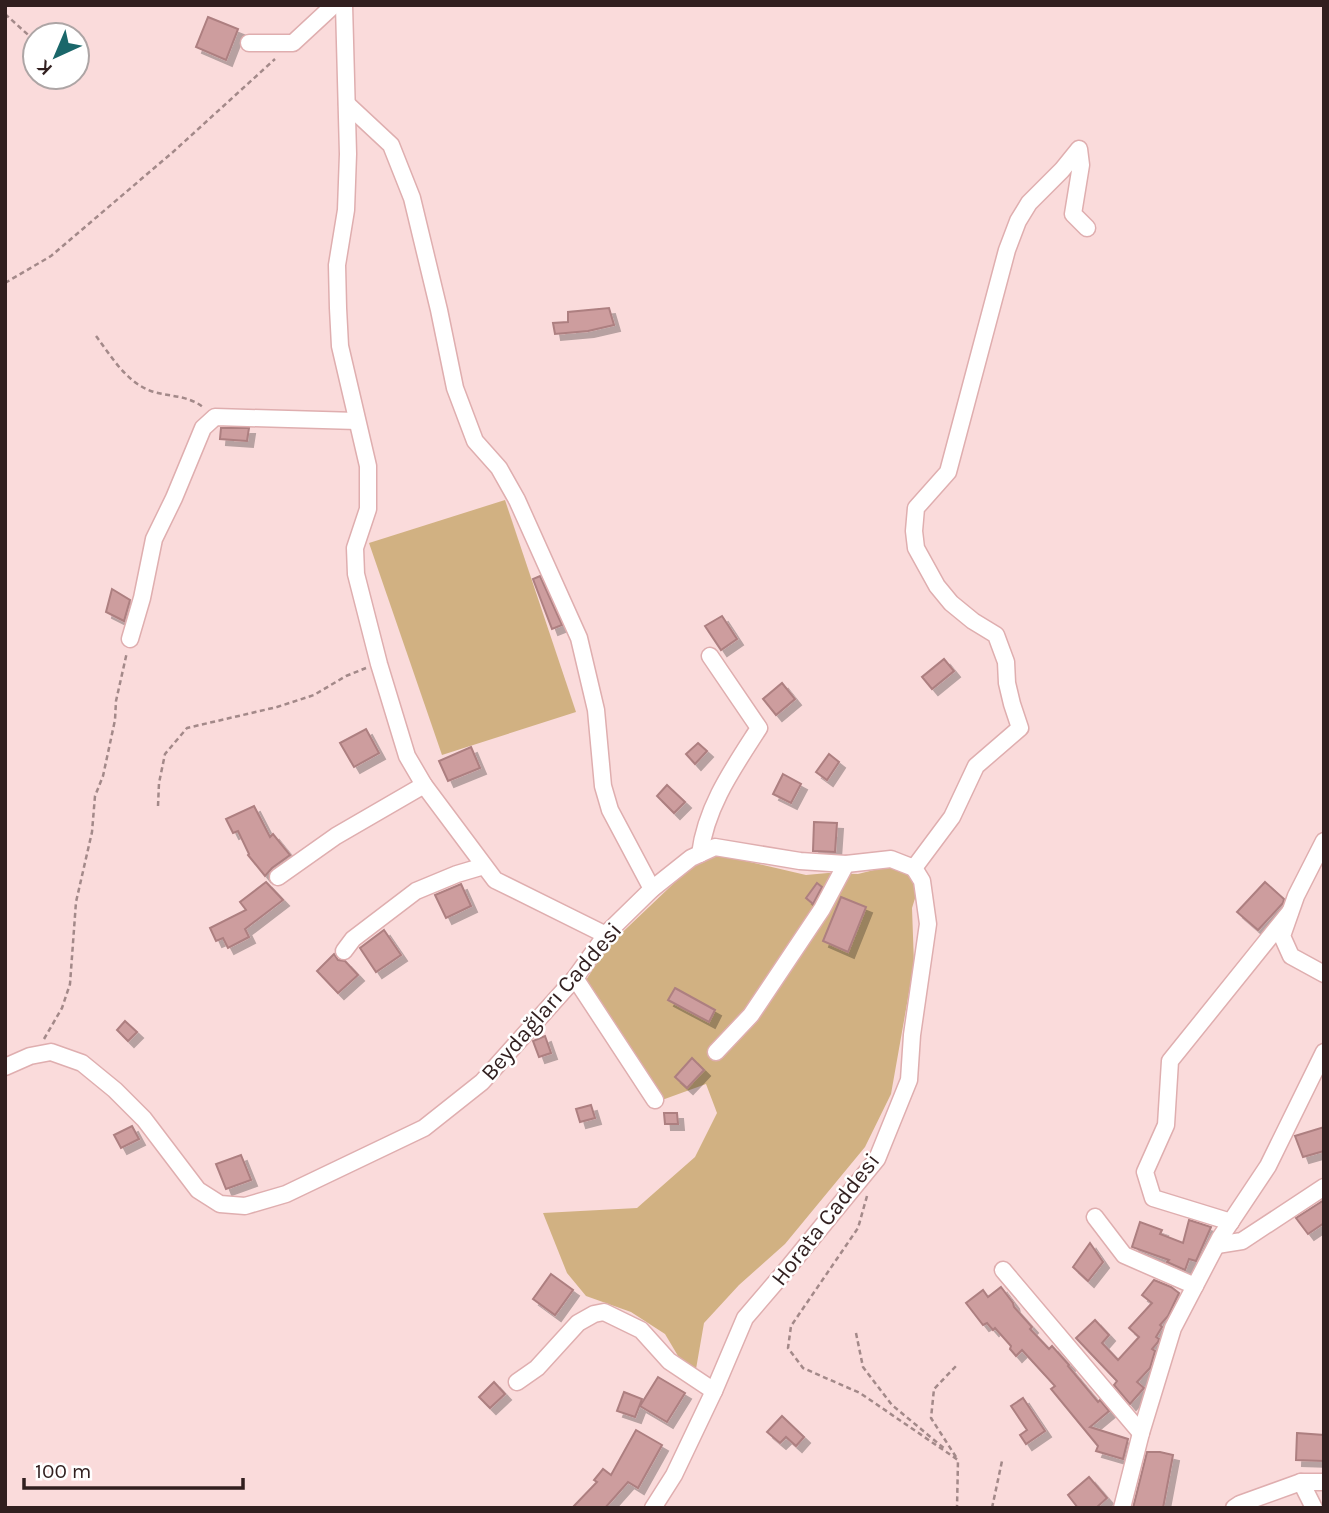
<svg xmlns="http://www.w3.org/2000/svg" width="1329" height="1513" font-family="Karla,sans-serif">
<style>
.green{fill:#d1b182}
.building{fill:#cd9d9e;stroke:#ad7f80;stroke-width:2;filter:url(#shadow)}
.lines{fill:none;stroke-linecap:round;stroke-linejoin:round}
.street-casing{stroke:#dfaeaf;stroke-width:19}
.path{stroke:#a38989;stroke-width:2.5;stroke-dasharray:5 3.5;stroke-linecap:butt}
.street{stroke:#fff;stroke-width:16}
.labels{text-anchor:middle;stroke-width:5;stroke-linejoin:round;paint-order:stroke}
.street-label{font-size:23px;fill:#311f1f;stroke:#fff}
</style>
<defs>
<filter id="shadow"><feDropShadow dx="6" dy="6" stdDeviation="0" flood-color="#0004"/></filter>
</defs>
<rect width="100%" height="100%" fill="#fadbdb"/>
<g class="green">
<path d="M505,500L576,712L442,755L369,543Z"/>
<path d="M720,855L806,875L828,873L858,874L890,866L904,871L913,879L917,892L912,908L914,964L891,1094L865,1147L785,1244L739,1285L704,1323L696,1369L684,1366L665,1334L631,1312L586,1296L567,1273L543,1213L637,1208L695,1157L717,1113L706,1084L662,1100L586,980L608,946L692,866Z"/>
</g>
<g class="building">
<path d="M208,17L238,29L226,60L196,47Z"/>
<path d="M609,308L614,325L588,331L555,334L553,323L568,322V312Z"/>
<path d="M221,428H249L247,441L220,439Z"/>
<path d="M540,576L562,625L552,629L533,579Z"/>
<path d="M112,589L130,600L124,621L106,612Z"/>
<path d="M722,616L737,639L721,650L705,626Z"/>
<path d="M944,659L954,671L932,689L922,677Z"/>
<path d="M782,683L795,699L776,715L763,699Z"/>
<path d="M366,729L379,753L354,767L340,743Z"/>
<path d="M698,743L707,751L695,764L686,754Z"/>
<path d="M471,747L480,768L448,781L439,761Z"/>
<path d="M829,754L839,762L827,780L816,772Z"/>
<path d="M783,774L801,784L791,803L773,794Z"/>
<path d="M667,785L685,802L674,813L657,796Z"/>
<path d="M254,806L270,837L273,834L290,855L272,868L265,876L248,855L249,854L238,831L233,833L226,819Z"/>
<path d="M814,822L837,823L835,852L813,851Z"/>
<path d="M266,882L283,900L245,929L249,937L228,948L223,938L216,941L210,928L246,910L240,902Z"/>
<path d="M1265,882L1284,899L1283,903L1258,930L1237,912Z"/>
<path d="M817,883L822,887L813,904L806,898Z"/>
<path d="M461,884L471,906L446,918L435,895Z"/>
<path d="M841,897L866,907L848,952L823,941Z"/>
<path d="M384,930L401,955L376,972L360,948Z"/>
<path d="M334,954L338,960L345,961L358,975L338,993L317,971Z"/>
<path d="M675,988L715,1010L709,1022L668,1000Z"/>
<path d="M125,1021L137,1032L128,1041L117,1030Z"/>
<path d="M545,1036L551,1053L539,1057L533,1041Z"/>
<path d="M692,1058L704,1070L687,1088L675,1077Z"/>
<path d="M591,1105L595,1118L580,1122L576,1109Z"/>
<path d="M664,1113H677L678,1124H665Z"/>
<path d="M132,1126L139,1139L121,1148L114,1135Z"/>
<path d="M1324,1127V1151L1303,1157L1295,1136Z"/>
<path d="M241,1155L251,1180L226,1189L216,1164Z"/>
<path d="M1324,1200V1223L1308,1234L1296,1218Z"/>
<path d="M1189,1220L1211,1227L1196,1261L1189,1259L1185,1270L1167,1262L1169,1260L1132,1247L1140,1222L1162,1230L1160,1234L1183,1243Z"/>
<path d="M1090,1243L1103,1262L1088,1281L1073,1267Z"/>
<path d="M551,1274L573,1290L555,1315L533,1299Z"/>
<path d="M1154,1280L1171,1287L1179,1293L1168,1316L1160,1325L1162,1327L1156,1337L1159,1339L1158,1342L1152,1349L1155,1351L1150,1368L1137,1382L1144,1388L1143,1389L1130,1404L1114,1385L1117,1381L1076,1338L1095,1320L1109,1335L1102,1343L1118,1360L1139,1337L1129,1328L1152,1303L1142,1295Z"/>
<path d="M1001,1287L1013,1303L1014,1307L1032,1327L1030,1329L1049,1349L1052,1346L1069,1365L1068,1366L1098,1402L1100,1400L1109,1411L1090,1427L1128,1439L1123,1459L1096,1451L1098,1446L1051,1389L1055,1386L1022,1350L1016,1356L1010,1349L1011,1346L995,1328L993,1330L987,1323L983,1325L966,1303L983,1290L988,1297Z"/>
<path d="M658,1377L685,1393L667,1422L640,1406Z"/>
<path d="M494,1382L505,1394L490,1408L479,1397Z"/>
<path d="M624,1392L642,1399L635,1417L617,1411Z"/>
<path d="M1023,1398L1045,1431L1026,1444L1020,1435L1027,1430L1011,1406Z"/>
<path d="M782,1416L804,1437L796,1446L786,1437L780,1443L767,1432Z"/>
<path d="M636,1430L662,1445L638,1488L628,1482L605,1508H572L597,1482L594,1480L603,1469L611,1475Z"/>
<path d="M1297,1433L1324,1435V1461L1296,1460Z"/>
<path d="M1147,1452H1160L1173,1455L1163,1508H1133Z"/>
<path d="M1089,1477L1107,1498L1096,1508H1078L1068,1495Z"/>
</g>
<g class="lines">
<g class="street-casing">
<g id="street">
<path d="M344,5L348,154L346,210L337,265L338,308L340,346L368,466V509L355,548L356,574L379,664L407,756L424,785L495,880L606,935"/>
<path d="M249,43H293L334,5"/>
<path d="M347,104L391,145L412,198L439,310L455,388L475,441L499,468L517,500L579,638L596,710L603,786L610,810L652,889"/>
<path d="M130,639L142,598L154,539L174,498L203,428L215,417L357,421"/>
<path d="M1324,841L1296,896L1282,936L1291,956L1324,974"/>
<path d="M700,854C706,806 734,767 759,728L710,656"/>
<path d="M914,868L952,817L976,766L1020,728L1012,704L1007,683L1006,662L996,635L973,621L951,603L937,586L916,548L914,531L916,508L948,472L1007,250L1018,221L1029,203L1062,170L1079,149L1081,165L1073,214L1087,228"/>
<path d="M278,877L336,836L424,785"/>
<path d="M344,951L353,939L416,891L457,874L484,866"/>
<path d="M575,978L655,1100"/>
<path d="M716,1052L751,1015L822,909L846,864"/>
<path d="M5,1067L30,1056L51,1052L82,1063L115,1090L144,1119L198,1190L220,1204L245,1206L286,1194L424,1128L482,1082L575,978L608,932L652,889L691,858L715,847L800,861L846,864L891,859L914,868"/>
<path d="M1095,1217L1124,1255L1195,1286"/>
<path d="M1231,1222L1153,1198L1145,1172L1166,1125L1170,1061L1290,912"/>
<path d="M1217,1245L1242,1241L1324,1187"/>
<path d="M1003,1270L1141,1433"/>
<path d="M517,1382L537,1368L578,1323L594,1314L604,1312L641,1330L669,1361L714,1391"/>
<path d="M1301,1482L1314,1508"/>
<path d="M653,1508L674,1475L714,1391L745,1318L787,1269L877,1159L909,1080L912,1035L928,924L922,881L914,868"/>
<path d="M1122,1508L1141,1433L1173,1328L1220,1238L1268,1166L1324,1052"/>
<path d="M1234,1508L1240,1504L1301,1482H1324"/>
</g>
</g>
<g class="path">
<path d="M5,14L35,41"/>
<path d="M5,283L51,256L173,152L275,59"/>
<path d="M96,336C111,356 126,382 151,391C169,397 189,395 204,408"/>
<path d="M158,806L159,783L165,754L187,728L277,707L314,695L346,676L366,668"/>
<path d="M44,1039L62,1008L70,984L76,902L92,832L95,796L103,776L115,720L116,701L127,652"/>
<path d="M867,1196L858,1228L791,1326L788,1348L803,1368L860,1393L958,1460L957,1508"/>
<path d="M856,1333L863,1367L892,1405L945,1449"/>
<path d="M956,1457L931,1418L934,1389L957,1365"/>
<path d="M992,1508L1002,1461"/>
</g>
<use href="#street" class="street"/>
</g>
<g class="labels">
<g class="street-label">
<text transform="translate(551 1001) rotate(-49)" y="8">Beydağları Caddesi</text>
<text transform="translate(825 1219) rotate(-52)" y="8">Horata Caddesi</text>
</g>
</g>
<rect width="1329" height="1513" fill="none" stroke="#311f1f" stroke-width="14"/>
<g transform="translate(56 56) rotate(224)"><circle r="33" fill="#ffffff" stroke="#ada5a5" stroke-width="2"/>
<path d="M0-5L12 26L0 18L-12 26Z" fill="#1a676a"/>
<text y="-10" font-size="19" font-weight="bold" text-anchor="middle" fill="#311f1f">K</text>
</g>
<path d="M24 1478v10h219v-10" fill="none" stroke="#311f1f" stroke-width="3.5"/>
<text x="35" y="1478" font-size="21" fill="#311f1f" stroke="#ffffff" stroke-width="5" paint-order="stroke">100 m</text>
</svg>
